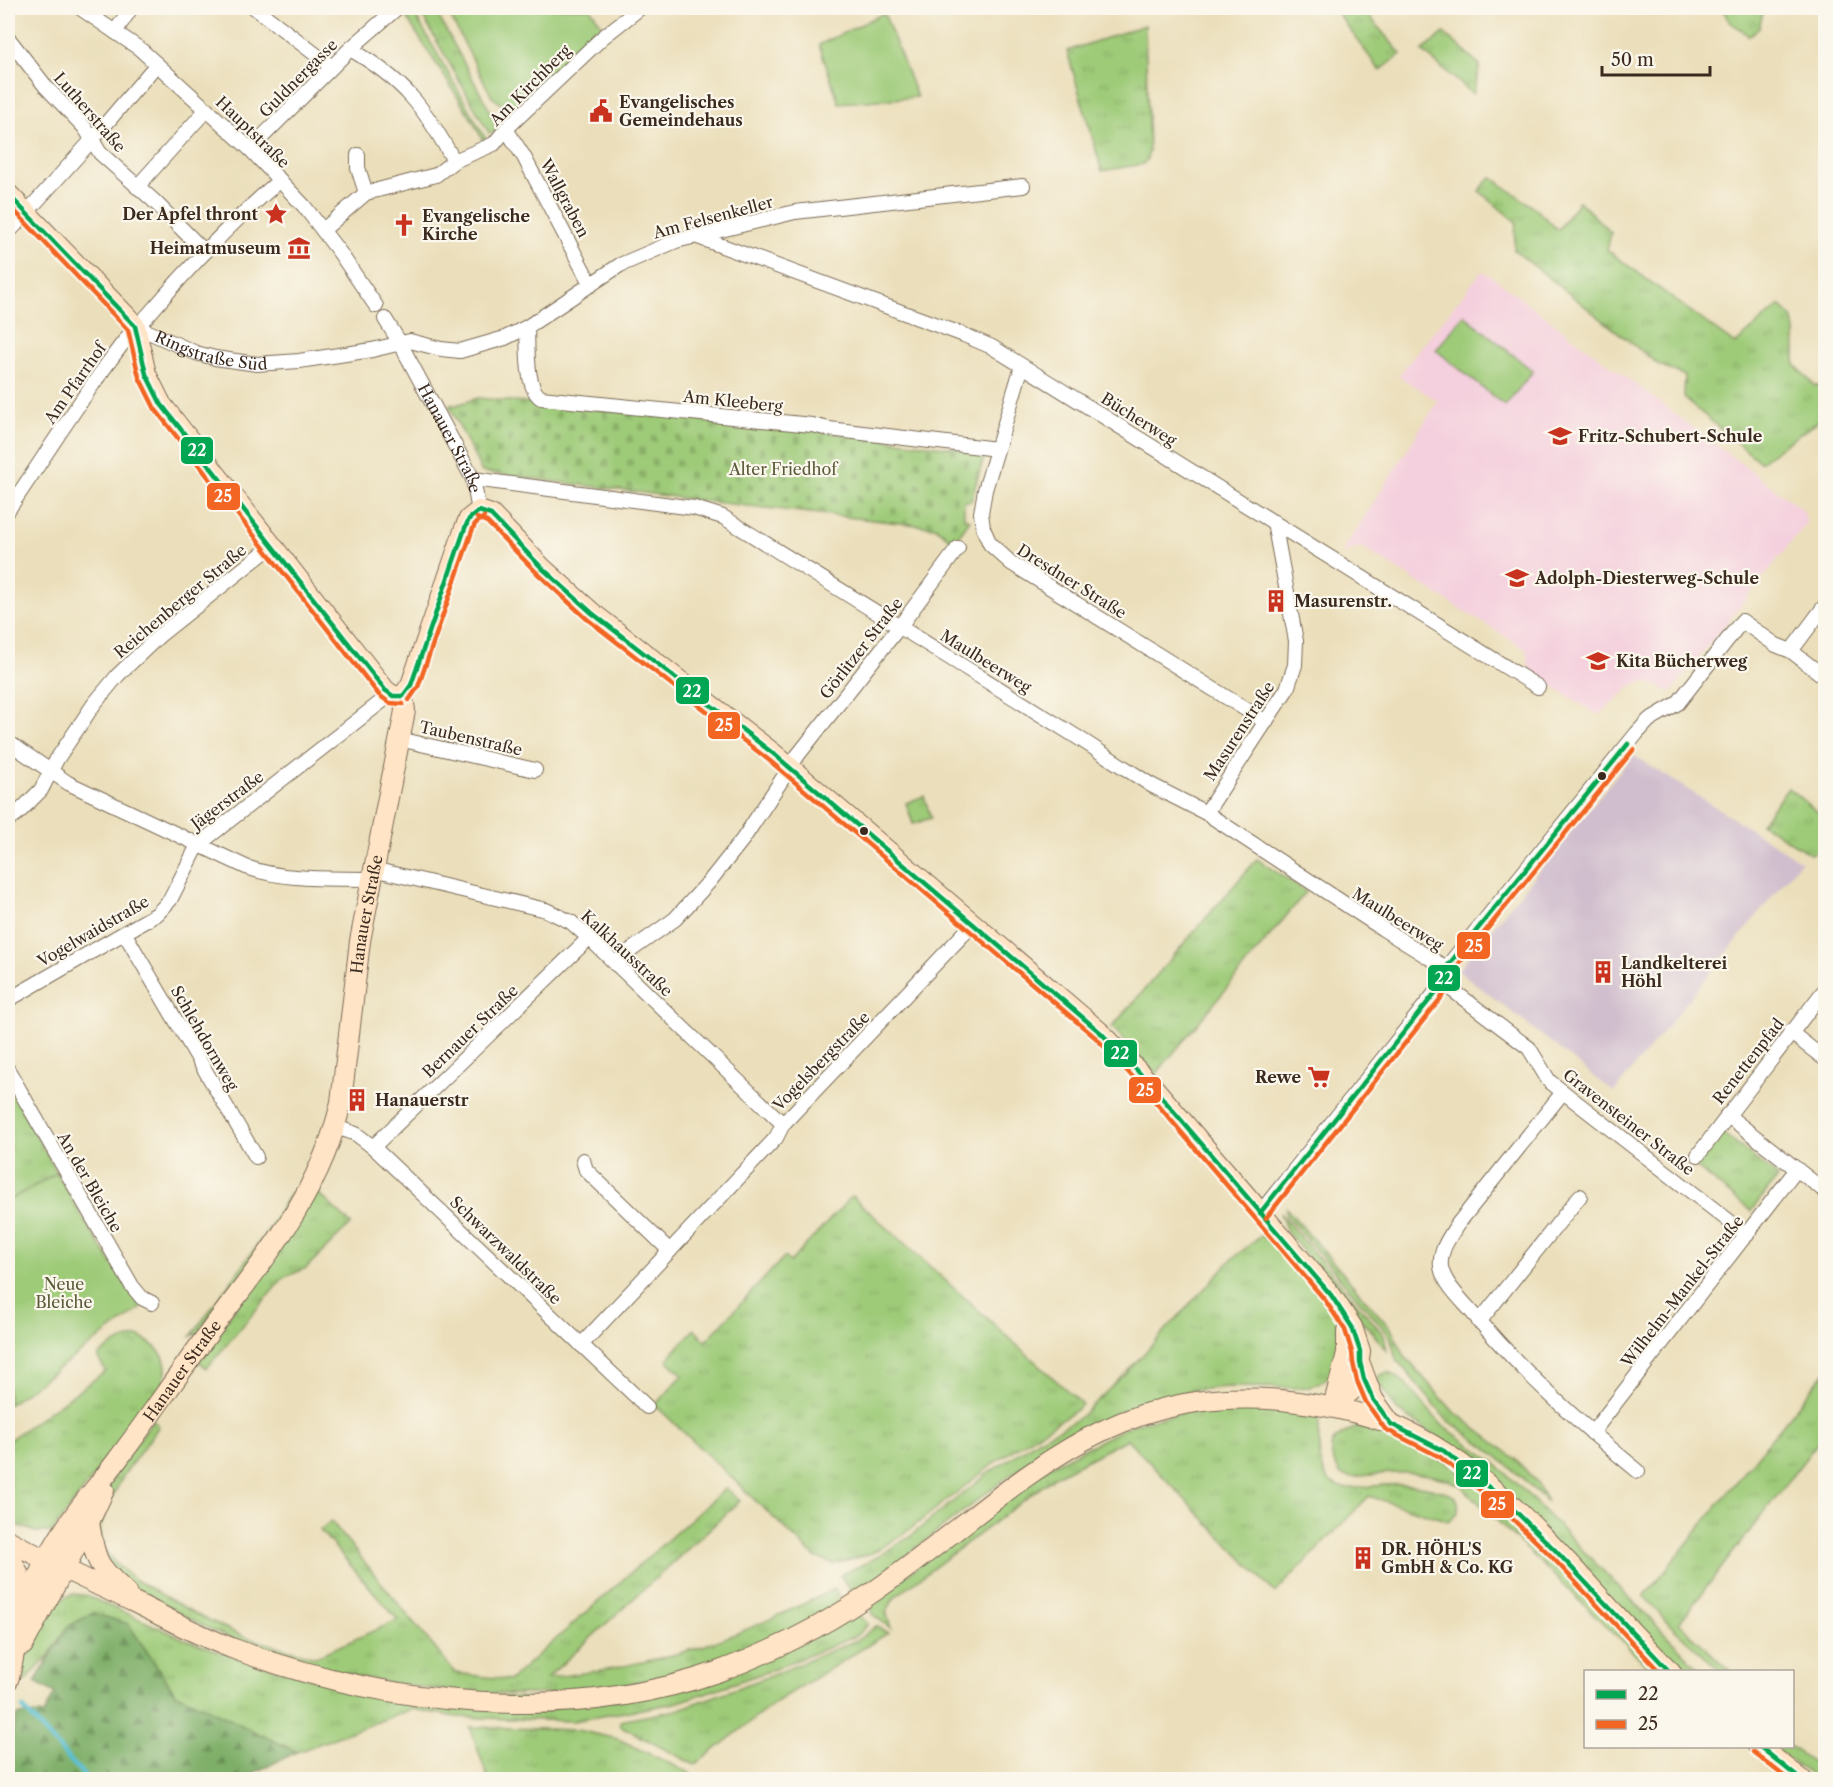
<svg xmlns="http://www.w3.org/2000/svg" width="1833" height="1787" font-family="'Libre Caslon Text',serif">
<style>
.built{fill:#f4cfdd}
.industrial{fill:#d0bdcd}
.grass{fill:url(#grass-tufts);stroke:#6c7a4b;stroke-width:1.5}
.forest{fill:url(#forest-firs);stroke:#5c6c43;stroke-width:1.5}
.cemetery{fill:url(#cemetery-stones);stroke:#6c7a4b;stroke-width:1.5}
.garden{fill:#9ecb78;stroke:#6c7a4b;stroke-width:1.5}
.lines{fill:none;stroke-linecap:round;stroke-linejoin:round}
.stream{stroke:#56bfd2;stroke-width:4.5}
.street-casing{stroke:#796955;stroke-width:16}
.secondary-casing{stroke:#796955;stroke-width:22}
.street{stroke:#fff;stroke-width:14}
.secondary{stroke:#ffe4c6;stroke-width:20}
.bus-1-casing{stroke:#fbf7ec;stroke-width:9}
.bus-2-casing{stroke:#fbf7ec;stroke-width:9}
.bus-1{stroke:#00a651;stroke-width:4.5}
.bus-2{stroke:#f26522;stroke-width:4.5}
.bus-dot{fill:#3b2a1e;stroke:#fbf7ec;stroke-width:2}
.labels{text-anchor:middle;stroke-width:4.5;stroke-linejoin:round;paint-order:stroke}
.street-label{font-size:16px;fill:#3b2a1e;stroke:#fbf7ec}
.poi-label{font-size:16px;font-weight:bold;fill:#3b2a1e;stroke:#fbf7ec;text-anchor:start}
.park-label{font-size:16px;fill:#595a39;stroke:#fbf7ec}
.line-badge{stroke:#fbf7ec;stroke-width:2}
.badge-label{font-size:16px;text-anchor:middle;font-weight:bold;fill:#fff}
</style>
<defs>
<pattern id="grass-tufts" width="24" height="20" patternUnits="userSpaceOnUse" patternTransform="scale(1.5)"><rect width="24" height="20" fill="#9ecb78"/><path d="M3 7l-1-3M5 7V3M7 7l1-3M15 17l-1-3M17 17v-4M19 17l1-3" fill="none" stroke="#89ae67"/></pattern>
<pattern id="forest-firs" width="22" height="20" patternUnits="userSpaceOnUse" patternTransform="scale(1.5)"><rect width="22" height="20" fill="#7eaf68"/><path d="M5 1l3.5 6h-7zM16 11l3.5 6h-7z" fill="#688f55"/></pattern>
<pattern id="cemetery-stones" width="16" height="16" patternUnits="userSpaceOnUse" patternTransform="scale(1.5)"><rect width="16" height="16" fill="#9ecb78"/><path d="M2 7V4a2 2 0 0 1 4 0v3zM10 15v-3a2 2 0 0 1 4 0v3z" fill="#89ae67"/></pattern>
</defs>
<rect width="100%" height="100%" fill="#fbf7ec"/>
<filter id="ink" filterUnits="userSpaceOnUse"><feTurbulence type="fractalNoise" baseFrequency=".0167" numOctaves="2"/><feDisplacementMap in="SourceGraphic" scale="12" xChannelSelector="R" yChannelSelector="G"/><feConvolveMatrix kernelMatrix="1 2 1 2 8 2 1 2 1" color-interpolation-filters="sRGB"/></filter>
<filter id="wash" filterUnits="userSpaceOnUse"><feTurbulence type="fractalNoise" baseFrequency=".008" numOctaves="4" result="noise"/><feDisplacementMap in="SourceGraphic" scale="24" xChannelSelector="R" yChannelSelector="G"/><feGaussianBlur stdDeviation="1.35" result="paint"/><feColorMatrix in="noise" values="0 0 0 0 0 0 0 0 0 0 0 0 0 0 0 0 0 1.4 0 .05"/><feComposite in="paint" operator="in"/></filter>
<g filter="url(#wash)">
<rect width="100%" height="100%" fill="#ebdfbb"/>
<path class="built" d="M1481,272L1491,276L1804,511L1806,524L1671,692L1645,681L1633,685L1598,715L1529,671L1527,650L1361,547L1341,554L1438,401L1398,376Z"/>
<path class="industrial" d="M1633,755L1801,861L1614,1092L1458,970Z"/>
<g class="grass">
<path d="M404,8H411L486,139L484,143L473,121L401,9Z"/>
<path d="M418,8H434L496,122V129L493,133H489Z"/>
<path d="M1334,8H1362L1401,54L1380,71Z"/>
<path d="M1722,8H1764L1759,28L1749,36L1729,21Z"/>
<path d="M1145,25L1149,151L1147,159L1143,164L1102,171L1067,51Z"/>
<path d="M1444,33L1480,65L1473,94L1422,51Z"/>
<path d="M1491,177L1536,209L1558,230L1579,201L1611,233L1607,250L1735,344L1780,305L1793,319L1795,331V365L1814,385L1825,388V416L1760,462L1684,398L1685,376L1658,364L1514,250L1516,222L1479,191Z"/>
<path d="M1788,788L1825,818C1826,833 1829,850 1810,854L1761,823Z"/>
<path d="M924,796L931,818L913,824L906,803Z"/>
<path d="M1257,859L1306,892L1156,1074L1112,1027Z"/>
<path d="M8,1084L57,1173L8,1201Z"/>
<path d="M1720,1131L1778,1177L1751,1211L1693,1165Z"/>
<path d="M317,1192L351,1224L306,1268L283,1278L207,1368L198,1361Z"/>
<path d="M290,1193L295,1196L273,1231L197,1334L191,1336L269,1229Z"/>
<path d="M852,1196L1082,1404L1076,1410L1002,1457L905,1533L872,1553L834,1564L815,1557L655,1405L683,1375L667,1360L694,1329L706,1341L784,1257L790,1262Z"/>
<path d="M1286,1208L1391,1329L1406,1358L1452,1410L1513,1457L1536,1481L1547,1502L1520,1476L1487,1448L1446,1419L1396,1359L1390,1336L1286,1215Z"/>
<path d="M1280,1213L1384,1335L1387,1350L1287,1232Z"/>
<path d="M1267,1231L1336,1313L1342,1338L1334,1372L1323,1381L1307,1388L1227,1387L1194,1390L1134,1407L1094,1424L1010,1475L872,1582L853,1594L840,1575L868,1562L908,1538L987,1474L1038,1440L1078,1419L1123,1376L1232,1259Z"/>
<path d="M140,1337C160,1348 172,1360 163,1383L52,1532H36L8,1522V1439L9,1440L106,1371L97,1357C112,1345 119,1338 140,1337Z"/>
<path d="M1389,1372L1405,1383L1442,1425L1494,1462L1524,1491L1702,1671H1683L1448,1444L1398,1411L1377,1381L1380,1375Z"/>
<path d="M1825,1372V1433L1679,1623L1730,1671H1721L1674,1629L1644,1597Z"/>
<path d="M1209,1407L1276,1408L1319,1413C1319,1431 1316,1466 1329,1480C1333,1484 1339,1487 1345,1488C1354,1489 1364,1487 1373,1486C1397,1484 1418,1483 1441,1491C1455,1495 1460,1497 1458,1512L1448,1521L1369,1496L1275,1593L1127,1439L1056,1476L895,1597L886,1612L891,1628L872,1614L871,1602L1051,1466L1133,1424Z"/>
<path d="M153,1420L159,1426L125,1473L105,1511L100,1529L103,1548L115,1563L134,1579L194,1613L244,1637L315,1657L398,1620L320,1530L331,1521L455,1673L510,1680L726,1488L740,1501L547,1678C599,1671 650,1663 700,1647C747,1631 791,1610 835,1589L841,1603C809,1620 778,1638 744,1652C695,1672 641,1683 588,1690C468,1704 325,1679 214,1631C193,1622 175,1610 156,1599C143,1592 125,1585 116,1574C111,1569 108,1560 104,1554C101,1549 96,1542 96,1537C93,1499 132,1450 153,1420Z"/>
<path d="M1357,1427L1377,1431L1410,1443L1437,1456L1498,1500L1662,1671H1653L1460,1485C1422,1467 1390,1473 1350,1477L1341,1475C1323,1447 1329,1439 1357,1427Z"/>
<path d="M73,1594L85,1595L182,1638L237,1658L366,1694L621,1700L854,1611L868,1624L857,1635L832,1646L772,1670L676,1703L573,1721L456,1717L412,1709L297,1752L175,1693L128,1624L67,1627L48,1657L25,1681L15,1682C23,1652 42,1604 73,1594Z"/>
<path d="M876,1626L888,1633L776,1702L695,1765L621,1726L620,1721L677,1710L773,1675L859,1639Z"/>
<path d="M470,1727L577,1730L618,1739L690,1773L692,1779H488Z"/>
<path d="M1771,1747H1791L1825,1771V1779H1817Z"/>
</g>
<path class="forest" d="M93,1613L128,1624L175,1693L297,1752L241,1779H8V1750L17,1715L44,1714L55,1693L35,1682L67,1627Z"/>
<path class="cemetery" d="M478,398L802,429L978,451L983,460L971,501H964V518L970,520L954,542L935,527L713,502L482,472L449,405L452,404L453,406Z"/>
<g class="garden">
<path d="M446,8H590L603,27L511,111L492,97Z"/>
<path d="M884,13L917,97L839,103L819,45Z"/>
<path d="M1464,315L1533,371L1505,406L1436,350Z"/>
<path d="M57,1173L85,1222L141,1308L8,1405V1201Z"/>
</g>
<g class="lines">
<path class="stream" d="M23,1708L88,1780"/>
</g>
</g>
<g filter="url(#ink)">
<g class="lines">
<g class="street-casing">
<g id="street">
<path d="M80,8L140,49L250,149L304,206L340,253L376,306"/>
<path d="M255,8L332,67"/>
<path d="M115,32L131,8"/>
<path d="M8,38L46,87L85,128L100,153L154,201L205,252"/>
<path d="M350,49C404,80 425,108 454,161"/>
<path d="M506,129L524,157L591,285"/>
<path d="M250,149L350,49L397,8"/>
<path d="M358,155V168L366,193"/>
<path d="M137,187L207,109"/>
<path d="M323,230L366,193L436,175L454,161L494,144L506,129L603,37L640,8"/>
<path d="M8,233L92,140L157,64"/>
<path d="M695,236L964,335L992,347L1538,687"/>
<path id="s1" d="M385,319L400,343L473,479L479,511"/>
<path id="s2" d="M135,326L196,353L215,358L257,364L299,361L372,350L410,341L441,349L460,351L505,338L527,327L620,265L676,241L795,212L1023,186"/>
<path d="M527,327C528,345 525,388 541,398L812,425L829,429L997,449"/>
<path d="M1022,366L985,490L981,513L983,528L990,544L1011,563L1266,722"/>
<path d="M473,479L694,508L723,517L1077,737L1151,785L1206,813L1383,929L1446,968"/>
<path d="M8,510C49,450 88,387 133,330C137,324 144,320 149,314C189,267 233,221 280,180"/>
<path d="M1791,651L1826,604"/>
<path d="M399,739L535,770"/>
<path d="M8,742L68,783L246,867C285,881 329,878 371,879"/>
<path d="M1206,813L1287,689L1295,665L1296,641L1274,522"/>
<path d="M8,820L19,812L41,790L57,759L94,704L118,675L160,635L272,546"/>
<path d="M373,869L546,910L571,922L589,938L783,1124"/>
<path d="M125,934L256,1157"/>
<path d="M615,964L627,953L675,919L709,882L743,839L798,755L900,626L958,548"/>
<path d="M1443,983L1529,1048L1549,1081L1747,1235"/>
<path d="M8,1000L157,914L170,900L198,845L390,695"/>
<path d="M1790,1032L1826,1060"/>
<path d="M8,1070L132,1286L142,1298L152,1303"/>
<path d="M1563,1092L1457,1225C1449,1238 1439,1251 1441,1267C1444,1284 1461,1299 1472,1312C1522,1372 1578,1422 1638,1471"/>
<path d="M1727,1115L1826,1192"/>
<path d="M336,1127L356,1134L373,1147L647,1407"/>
<path d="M373,1147L589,938"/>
<path d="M1698,1155L1826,988"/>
<path d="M583,1160L586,1170L670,1251"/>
<path d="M1260,1213L1443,983L1446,968L1637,733L1649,720L1678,703L1742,621L1776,645L1791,651L1826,678"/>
<path d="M1479,1322L1580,1196"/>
<path d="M581,1345L776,1138L783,1124L974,923"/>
<path d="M1592,1433L1797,1169"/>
</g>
</g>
<g class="secondary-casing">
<g id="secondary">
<path d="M8,194L128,318L135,326L146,374L161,404L385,690L393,696H403"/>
<path d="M1360,1364L1373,1399L1391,1424"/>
<path d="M1333,1407L1347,1353V1331"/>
<path d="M89,1522C95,1561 97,1566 126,1592"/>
<path d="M8,1540C49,1563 92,1582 134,1602C168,1619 201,1637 237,1650C386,1705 564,1725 717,1672C773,1652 827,1624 876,1590C1012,1496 1097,1384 1281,1400C1318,1404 1356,1410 1391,1424C1507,1473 1583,1588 1671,1672"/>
<path d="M8,1555C21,1573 23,1586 21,1608"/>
<path d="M23,1645L89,1522L104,1490"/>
<path id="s3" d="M8,1680C14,1661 15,1641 20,1622C28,1591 52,1547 71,1520C85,1499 103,1480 118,1459C152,1414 183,1367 217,1322C268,1255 323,1187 341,1102L360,941L405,711L403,696L411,685L465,528L469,519L479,511L491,515L542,568L592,613L775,755L1101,1033L1152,1086L1331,1295L1352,1327L1360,1351L1356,1381L1352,1390L1333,1407"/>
<path d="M1758,1746L1802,1780"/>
</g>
</g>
<use href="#street" class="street"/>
<use href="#secondary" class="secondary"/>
<g class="bus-1-casing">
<g id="bus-1">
<path d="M8,194L135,326L146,374L161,404L385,690L393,696H403"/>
<path d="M479,511L491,515L542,568L592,613L775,755L1101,1033L1152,1086L1331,1295L1352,1327L1360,1351V1362L1364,1379L1373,1399L1391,1424L1444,1451L1502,1498L1555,1550L1670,1672"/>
<path d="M403,696L411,685L465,528L469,519L479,511"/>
<path d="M1260,1213L1443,983L1446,968L1628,744"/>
<path d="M1759,1746L1801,1780"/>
</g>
</g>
<g class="bus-2-casing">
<g id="bus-2">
<path d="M8,204L128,330L139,377L155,409L379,695L390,703L403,704"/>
<path d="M477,518L487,522L537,573L587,619L770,761L1096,1038L1146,1091L1325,1300L1345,1330L1352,1352L1353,1363L1357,1381L1366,1402L1385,1429L1440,1457L1497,1504L1550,1555L1660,1672"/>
<path d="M409,700L418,687L472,531L475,524L484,517"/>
<path d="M1266,1218L1449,988L1453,971L1634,749"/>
<path d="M1753,1752L1789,1780"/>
</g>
</g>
<use href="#bus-1" class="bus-1"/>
<use href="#bus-2" class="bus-2"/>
</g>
</g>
<defs>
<g id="civic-bare" transform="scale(1.8)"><path d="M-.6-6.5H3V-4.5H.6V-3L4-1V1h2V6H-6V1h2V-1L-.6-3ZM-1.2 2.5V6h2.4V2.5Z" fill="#c8321e" stroke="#fbf7ec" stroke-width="2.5" paint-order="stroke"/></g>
<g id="sight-bare" transform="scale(1.8)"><path d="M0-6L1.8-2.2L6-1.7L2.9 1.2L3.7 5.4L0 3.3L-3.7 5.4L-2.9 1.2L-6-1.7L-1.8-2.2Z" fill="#c8321e" stroke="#fbf7ec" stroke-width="2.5" paint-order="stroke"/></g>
<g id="church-bare" transform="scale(1.8)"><path d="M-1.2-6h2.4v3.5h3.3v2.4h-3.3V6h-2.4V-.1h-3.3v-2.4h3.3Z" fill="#c8321e" stroke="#fbf7ec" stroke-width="2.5" paint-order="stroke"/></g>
<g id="museum-bare" transform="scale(1.8)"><path d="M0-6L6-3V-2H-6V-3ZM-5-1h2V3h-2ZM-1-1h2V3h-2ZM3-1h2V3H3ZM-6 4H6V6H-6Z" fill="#c8321e" stroke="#fbf7ec" stroke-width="2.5" paint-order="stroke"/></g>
<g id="school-bare" transform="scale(1.8)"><path d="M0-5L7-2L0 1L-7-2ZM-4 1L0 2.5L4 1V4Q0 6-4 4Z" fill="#c8321e" stroke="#fbf7ec" stroke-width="2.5" paint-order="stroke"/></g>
<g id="building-bare" transform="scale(1.8)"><path d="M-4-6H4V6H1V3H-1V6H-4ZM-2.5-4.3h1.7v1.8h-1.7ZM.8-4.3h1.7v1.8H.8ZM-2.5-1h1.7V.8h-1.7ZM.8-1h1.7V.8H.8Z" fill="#c8321e" stroke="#fbf7ec" stroke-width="2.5" paint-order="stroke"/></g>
<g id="supermarket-bare" transform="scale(1.8)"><path d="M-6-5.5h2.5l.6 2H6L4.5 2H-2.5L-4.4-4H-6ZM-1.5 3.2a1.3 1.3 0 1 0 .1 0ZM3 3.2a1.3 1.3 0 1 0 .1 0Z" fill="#c8321e" stroke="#fbf7ec" stroke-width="2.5" paint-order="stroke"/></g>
</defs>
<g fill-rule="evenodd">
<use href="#civic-bare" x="601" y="111"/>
<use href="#sight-bare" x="276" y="214"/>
<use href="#church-bare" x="404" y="225"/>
<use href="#museum-bare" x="299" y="248"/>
<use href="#school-bare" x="1560" y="436"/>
<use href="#school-bare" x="1517" y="578"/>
<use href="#building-bare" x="1276" y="601"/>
<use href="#school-bare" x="1598" y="661"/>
<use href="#building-bare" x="1603" y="972"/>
<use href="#supermarket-bare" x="1319" y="1077"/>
<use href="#building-bare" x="357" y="1100"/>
<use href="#building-bare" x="1363" y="1558"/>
</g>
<g class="bus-dot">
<circle cx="1602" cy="776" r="5"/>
<circle cx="864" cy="831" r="5"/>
</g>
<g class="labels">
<g class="street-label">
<text transform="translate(298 78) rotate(-45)" y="6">Guldnergasse</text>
<text transform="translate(530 85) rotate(-45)" y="6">Am Kirchberg</text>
<text transform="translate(90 112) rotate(49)" y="6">Lutherstraße</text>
<text transform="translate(253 132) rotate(44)" y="6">Hauptstraße</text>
<text transform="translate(565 198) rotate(62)" y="6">Wallgraben</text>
<text transform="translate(713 217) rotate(-15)" y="6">Am Felsenkeller</text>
<text dy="6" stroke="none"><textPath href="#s2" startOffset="81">Ringstraße Süd</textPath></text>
<text transform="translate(75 383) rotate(-55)" y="6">Am Pfarrhof</text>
<text transform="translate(733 401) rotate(6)" y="6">Am Kleeberg</text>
<text transform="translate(1139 419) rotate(32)" y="6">Bücherweg</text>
<text dy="6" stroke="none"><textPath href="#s1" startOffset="136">Hanauer Straße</textPath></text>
<text transform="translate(1072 581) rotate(32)" y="6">Dresdner Straße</text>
<text transform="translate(180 601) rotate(-40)" y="6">Reichenberger Straße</text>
<text transform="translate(861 648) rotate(-52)" y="6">Görlitzer Straße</text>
<text transform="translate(986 661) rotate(32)" y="6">Maulbeerweg</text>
<text transform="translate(1239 731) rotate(-57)" y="6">Masurenstraße</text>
<text transform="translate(471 738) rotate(13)" y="6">Taubenstraße</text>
<text transform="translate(227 800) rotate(-37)" y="6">Jägerstraße</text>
<text dy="6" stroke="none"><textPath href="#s3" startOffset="864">Hanauer Straße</textPath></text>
<text transform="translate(1398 919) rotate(32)" y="6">Maulbeerweg</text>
<text transform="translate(93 931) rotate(-30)" y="6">Vogelwaidstraße</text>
<text transform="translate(627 953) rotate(43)" y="6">Kalkhausstraße</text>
<text transform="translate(470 1031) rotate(-44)" y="6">Bernauer Straße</text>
<text transform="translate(205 1038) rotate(60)" y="6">Schlehdornweg</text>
<text transform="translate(821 1061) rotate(-46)" y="6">Vogelsbergstraße</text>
<text transform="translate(1748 1061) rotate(-52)" y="6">Renettenpfad</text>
<text transform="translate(1629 1122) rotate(38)" y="6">Gravensteiner Straße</text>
<text transform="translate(90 1182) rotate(60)" y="6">An der Bleiche</text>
<text transform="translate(506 1250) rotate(44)" y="6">Schwarzwaldstraße</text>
<text transform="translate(1682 1291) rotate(-52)" y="6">Wilhelm-Mankel-Straße</text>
<text dy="6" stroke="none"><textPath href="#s3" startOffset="360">Hanauer Straße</textPath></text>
</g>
<g class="poi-label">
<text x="619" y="108">Evangelisches<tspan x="619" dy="18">Gemeindehaus</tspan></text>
<text x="258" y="220" text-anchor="end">Der Apfel thront</text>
<text x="422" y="222">Evangelische<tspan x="422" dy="18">Kirche</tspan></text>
<text x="281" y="254" text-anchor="end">Heimatmuseum</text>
<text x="1578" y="442">Fritz-Schubert-Schule</text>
<text x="1535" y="584">Adolph-Diesterweg-Schule</text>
<text x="1294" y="607">Masurenstr.</text>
<text x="1616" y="667">Kita Bücherweg</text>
<text x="1621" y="969">Landkelterei<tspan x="1621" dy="18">Höhl</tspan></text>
<text x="1301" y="1083" text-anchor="end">Rewe</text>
<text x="375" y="1106">Hanauerstr</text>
<text x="1381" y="1555">DR. HÖHL'S<tspan x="1381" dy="18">GmbH &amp; Co. KG</tspan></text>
</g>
<g class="park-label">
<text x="783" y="475">Alter Friedhof</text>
<text x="64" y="1290">Neue<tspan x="64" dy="18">Bleiche</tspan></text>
</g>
</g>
<g class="line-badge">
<rect x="180" y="436" width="34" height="29" rx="6" fill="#00a651"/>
<rect x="206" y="482" width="35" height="29" rx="6" fill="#f26522"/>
<rect x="675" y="676" width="35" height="29" rx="6" fill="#00a651"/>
<rect x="707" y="711" width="34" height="29" rx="6" fill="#f26522"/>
<rect x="1456" y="931" width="35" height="29" rx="6" fill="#f26522"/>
<rect x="1427" y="964" width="34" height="28" rx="6" fill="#00a651"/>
<rect x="1103" y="1039" width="35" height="29" rx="6" fill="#00a651"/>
<rect x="1128" y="1076" width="34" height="28" rx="6" fill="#f26522"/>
<rect x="1455" y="1459" width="34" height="29" rx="6" fill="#00a651"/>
<rect x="1480" y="1490" width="35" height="29" rx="6" fill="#f26522"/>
</g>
<g class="badge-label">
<text x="197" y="456">22</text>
<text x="223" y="502">25</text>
<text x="692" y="697">22</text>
<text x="724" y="731">25</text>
<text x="1474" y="952">25</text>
<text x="1444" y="984">22</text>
<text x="1120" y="1059">22</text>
<text x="1145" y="1096">25</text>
<text x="1472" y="1479">22</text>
<text x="1497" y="1510">25</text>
</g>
<rect width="1833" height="1787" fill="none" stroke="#fbf7ec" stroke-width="30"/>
<rect x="1584" y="1670" width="210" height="78" fill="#fbf7ec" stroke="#aea59a" stroke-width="1.5"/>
<rect x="1596" y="1690" width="30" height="9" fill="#00a651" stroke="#aea59a" stroke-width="1.5"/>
<text x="1638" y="1700" font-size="18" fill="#3b2a1e">22</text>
<rect x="1596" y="1720" width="30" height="9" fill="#f26522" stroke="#aea59a" stroke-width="1.5"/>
<text x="1638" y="1730" font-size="18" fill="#3b2a1e">25</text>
<path d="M1602 66v9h108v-9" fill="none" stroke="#3b2a1e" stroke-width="3"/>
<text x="1611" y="66" font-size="18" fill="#3b2a1e" stroke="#fbf7ec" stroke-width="4.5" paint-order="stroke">50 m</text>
</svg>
